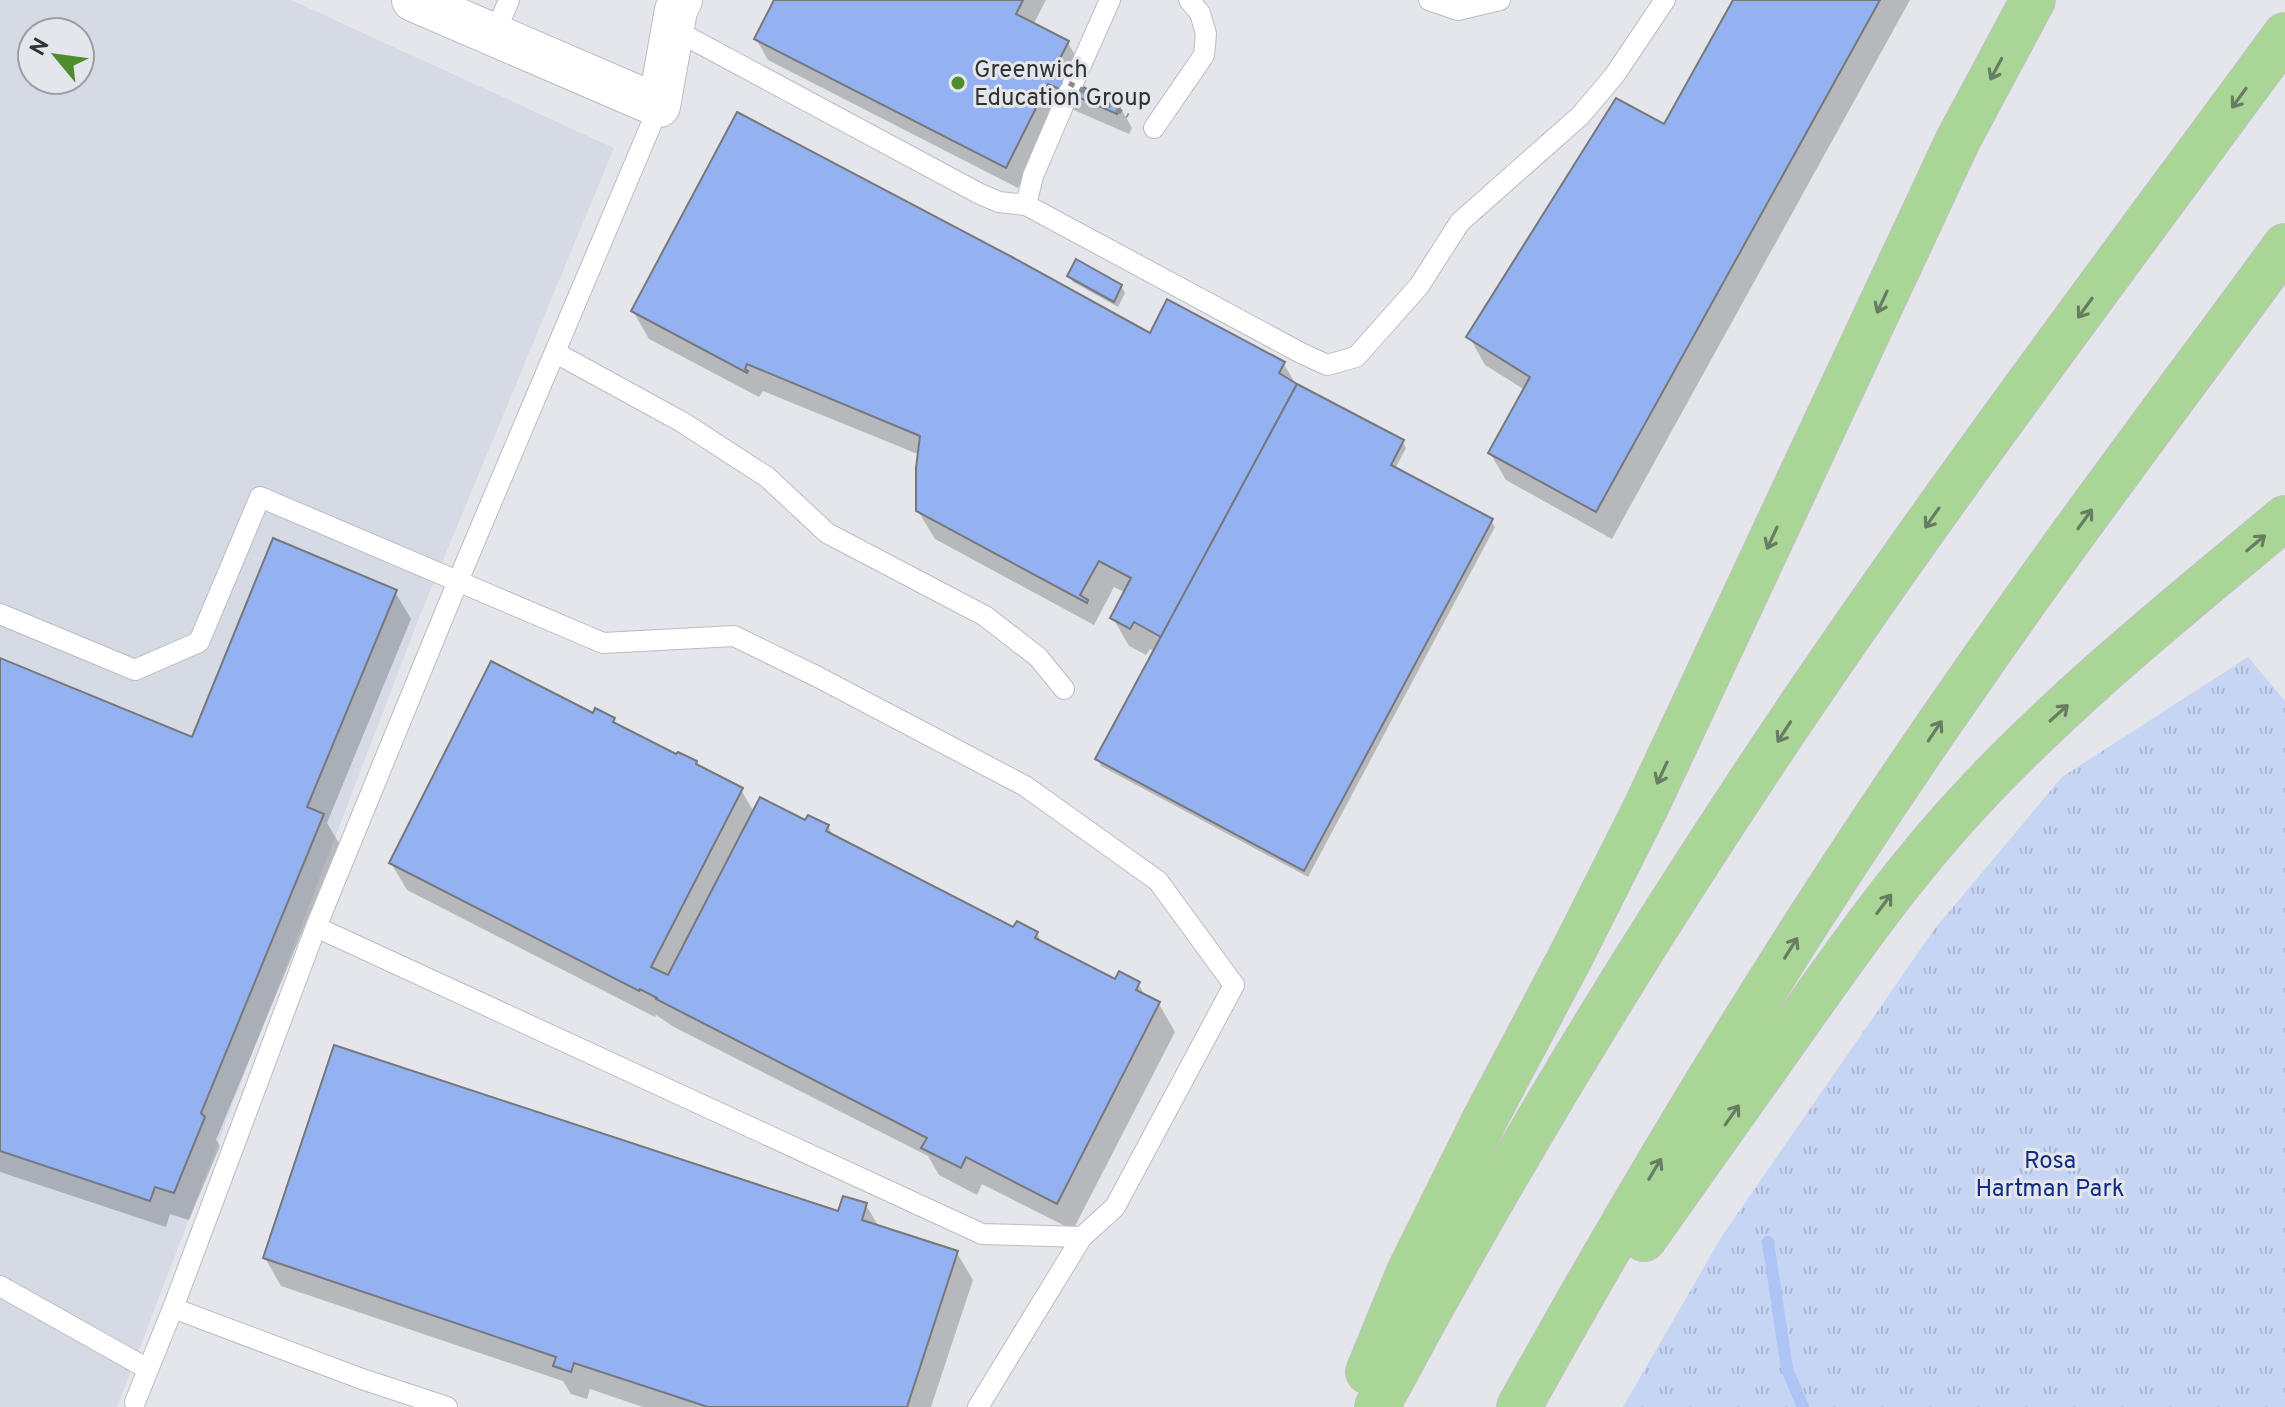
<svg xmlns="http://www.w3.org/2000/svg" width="2285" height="1407" font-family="Overpass,sans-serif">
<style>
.built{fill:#d5dae5;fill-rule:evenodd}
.park{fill:url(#park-tufts)}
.shadow{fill:#0003}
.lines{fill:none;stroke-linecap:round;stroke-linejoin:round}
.stream{stroke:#adc4f4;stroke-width:12}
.building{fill:#94b2f1;stroke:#76787c;stroke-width:2}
.lane-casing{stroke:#b9bcc0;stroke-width:22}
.street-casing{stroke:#b9bcc0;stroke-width:44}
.highway-casing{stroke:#c2c2c2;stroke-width:46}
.path{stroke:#8a8c8f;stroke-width:5;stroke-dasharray:6 6;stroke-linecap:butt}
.lane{stroke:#fff;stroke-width:20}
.street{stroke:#fff;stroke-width:42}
.highway{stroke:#a9d597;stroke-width:44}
.path-bridge{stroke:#8a8c8f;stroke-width:5;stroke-dasharray:6 6;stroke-linecap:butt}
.oneway{stroke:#687c61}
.poi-dot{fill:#4e8d2e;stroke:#e4e6eb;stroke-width:3}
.labels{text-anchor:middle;stroke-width:6;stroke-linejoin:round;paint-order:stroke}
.poi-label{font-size:24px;fill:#323335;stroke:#e4e6eb;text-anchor:start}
.park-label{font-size:24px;fill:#102d85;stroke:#e4e6eb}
</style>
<defs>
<pattern id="park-tufts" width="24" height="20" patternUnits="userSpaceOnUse" patternTransform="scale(2)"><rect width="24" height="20" fill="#c6d5f4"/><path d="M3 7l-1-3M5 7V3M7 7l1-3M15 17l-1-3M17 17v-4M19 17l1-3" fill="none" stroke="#abb7d2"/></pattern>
</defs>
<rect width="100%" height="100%" fill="#e4e6eb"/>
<path class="built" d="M0,0H291L614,148L419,618L117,1407H0ZM32,32H80V80H32Z"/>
<path class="park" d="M2248,657L2285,701V1407H1623L1722,1236L1933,931L2062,777Z"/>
<g class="shadow">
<path d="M776,0H1046L1033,25L1068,43L1080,64L1071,81L1120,107L1132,128L1129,134L1060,104L1018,188L768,60L756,39Z"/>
<path d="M1735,0H1910L1612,539L1506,480L1490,453L1525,390L1485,365L1470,338L1665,127Z"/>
<path d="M1070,276L1121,286L1125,293L1118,307L1073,282Z"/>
<path d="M633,311L1150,336L1284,364L1296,385L1402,441L1406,448L1395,469L1491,521L1495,527L1308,877L1101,766L1098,759L1156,652L1150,649L1146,655L1129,646L1113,618L1126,593L1114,587L1094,625L935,539L918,511L920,455L763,391L759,397L649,339Z"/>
<path d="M395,592L411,619L327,823L339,843L216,1140L220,1146L189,1220L170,1214L166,1227L0,1172V660L193,739Z"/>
<path d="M594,716L613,720L617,726L677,757L696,763L699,769L741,790L754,812L828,826L834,837L1014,930L1037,933L1043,945L1116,982L1138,984L1146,997L1159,1004L1175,1032L1073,1230L982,1184L977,1195L939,1175L928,1156L674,1027L656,1015L655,1017L407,890L391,863Z"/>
<path d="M866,1205L879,1227L957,1253L973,1280L931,1407H643L590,1389L587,1399L571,1394L563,1381L281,1286L265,1258L839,1214Z"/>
</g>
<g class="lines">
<path class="stream" d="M1768,1242L1787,1369L1803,1407"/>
</g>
<g class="building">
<path d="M774,0H1023L1016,14L1069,41L1056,66L1067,71L1064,78L1121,105L1117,114L1048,84L1006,168L754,39Z"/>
<path d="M1733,0H1880L1596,512L1488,453L1530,377L1466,337L1616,98L1664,124Z"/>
<path d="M737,112L1012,257L1150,333L1167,299L1285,362L1279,373L1297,384L1161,637L1134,622L1130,629L1110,618L1131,578L1099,561L1080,595L1088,600L1087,603L916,511V468L920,436L747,364L745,369L748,371L747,373L631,311Z"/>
<path d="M1076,259L1122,285L1114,302L1067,276Z"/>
<path d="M1297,384L1404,440L1391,465L1493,519L1304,871L1095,759Z"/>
<path d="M273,538L397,590L307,807L324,814L201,1113L205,1117L174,1193L155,1187L150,1201L0,1151V658L192,737Z"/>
<path d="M491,661L593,713L595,708L615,718L613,722L676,754L678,752L697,761L696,764L743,788L651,967L668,975L760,797L805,820L808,815L829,825L826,831L1013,927L1017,921L1038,932L1035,938L1115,979L1119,971L1140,982L1136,990L1160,1002L1057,1204L966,1157L961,1168L921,1148L927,1138L656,999L657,998L640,989L639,991L389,863Z"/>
<path d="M334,1045L838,1211L843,1196L867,1203L862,1220L958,1251L907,1407H708L574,1363L571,1372L553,1366L556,1357L263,1258Z"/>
</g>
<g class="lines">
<g class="lane-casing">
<g id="lane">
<path d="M1429,0L1458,10L1500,0"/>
<path d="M673,29L980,194L999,202L1026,205L1301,353L1327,365L1356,357L1419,286L1460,222L1580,116L1614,76L1665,0"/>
<path d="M494,35L509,0"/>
<path d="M1073,83L1110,0"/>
<path d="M1154,128L1204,55L1206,34L1200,13L1189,0"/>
<path d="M1026,205L1033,176L1069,92"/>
<path d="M556,353L682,422L767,477L827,533L985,616L1038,657L1064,689"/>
<path d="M0,614L135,670L199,642L260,497L603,643L734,636L818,677L1025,786L1158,881L1234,985L1115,1207L1082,1237L982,1234L316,927"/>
<path d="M0,1286L148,1369"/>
<path d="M173,1308L362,1379L447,1407"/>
<path d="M135,1402L173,1308L316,927L458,581L659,106"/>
<path d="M978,1407L1082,1237"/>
</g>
</g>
<g class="street-casing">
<path id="street" d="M413,0L659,106L676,10L681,0"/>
</g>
<g class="highway-casing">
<g id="highway">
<path d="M1644,1239C1697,1165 1749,1090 1802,1016C1853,944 1905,871 1965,806C2062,700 2175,610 2285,518"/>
<path d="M1368,1372L1409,1272L1485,1119L1572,954L1646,807L1958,140L2033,0"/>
<path d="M1377,1407C1504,1169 1645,937 1796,713C1952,482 2120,260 2285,35"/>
<path d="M1519,1407C1657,1158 1805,915 1968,682C2070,534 2179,391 2285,246"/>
</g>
</g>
<path class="path" d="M1106,103L1128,116"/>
<use href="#lane" class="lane"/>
<use href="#street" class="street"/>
<use href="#highway" class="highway"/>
<path class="path-bridge" d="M1069,83L1106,103"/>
</g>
<defs><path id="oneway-shaft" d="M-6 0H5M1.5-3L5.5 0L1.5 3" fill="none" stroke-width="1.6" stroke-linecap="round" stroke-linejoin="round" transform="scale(2)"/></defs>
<g class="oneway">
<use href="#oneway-shaft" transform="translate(1996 69) rotate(118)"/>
<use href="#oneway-shaft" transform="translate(2239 98) rotate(126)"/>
<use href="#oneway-shaft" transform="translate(1882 302) rotate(115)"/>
<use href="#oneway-shaft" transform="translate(2085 308) rotate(126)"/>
<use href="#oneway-shaft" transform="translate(1932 518) rotate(125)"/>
<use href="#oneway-shaft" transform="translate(2085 519) rotate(-54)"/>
<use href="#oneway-shaft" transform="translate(1772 538) rotate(115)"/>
<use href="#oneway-shaft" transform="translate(2256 543) rotate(-40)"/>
<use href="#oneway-shaft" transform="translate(2059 713) rotate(-42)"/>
<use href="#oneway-shaft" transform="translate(1935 731) rotate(-56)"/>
<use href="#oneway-shaft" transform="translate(1784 732) rotate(123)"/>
<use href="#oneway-shaft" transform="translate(1662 773) rotate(115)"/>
<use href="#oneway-shaft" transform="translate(1884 904) rotate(-53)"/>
<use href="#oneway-shaft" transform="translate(1791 948) rotate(-58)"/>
<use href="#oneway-shaft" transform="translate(1732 1115) rotate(-55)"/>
<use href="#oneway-shaft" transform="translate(1655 1169) rotate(-59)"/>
</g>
<circle class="poi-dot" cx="958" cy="83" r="8"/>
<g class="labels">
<g class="poi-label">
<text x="974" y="77">Greenwich<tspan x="974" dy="28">Education Group</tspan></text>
</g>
<g class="park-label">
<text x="2050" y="1168">Rosa<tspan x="2050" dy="28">Hartman Park</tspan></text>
</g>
</g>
<g transform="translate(56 56) rotate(299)"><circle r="38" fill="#e4e6eb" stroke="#9d9ea2" stroke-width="2"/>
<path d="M0-6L14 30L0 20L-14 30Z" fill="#4e8d2e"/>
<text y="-12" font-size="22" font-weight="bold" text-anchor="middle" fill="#323335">N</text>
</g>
</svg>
